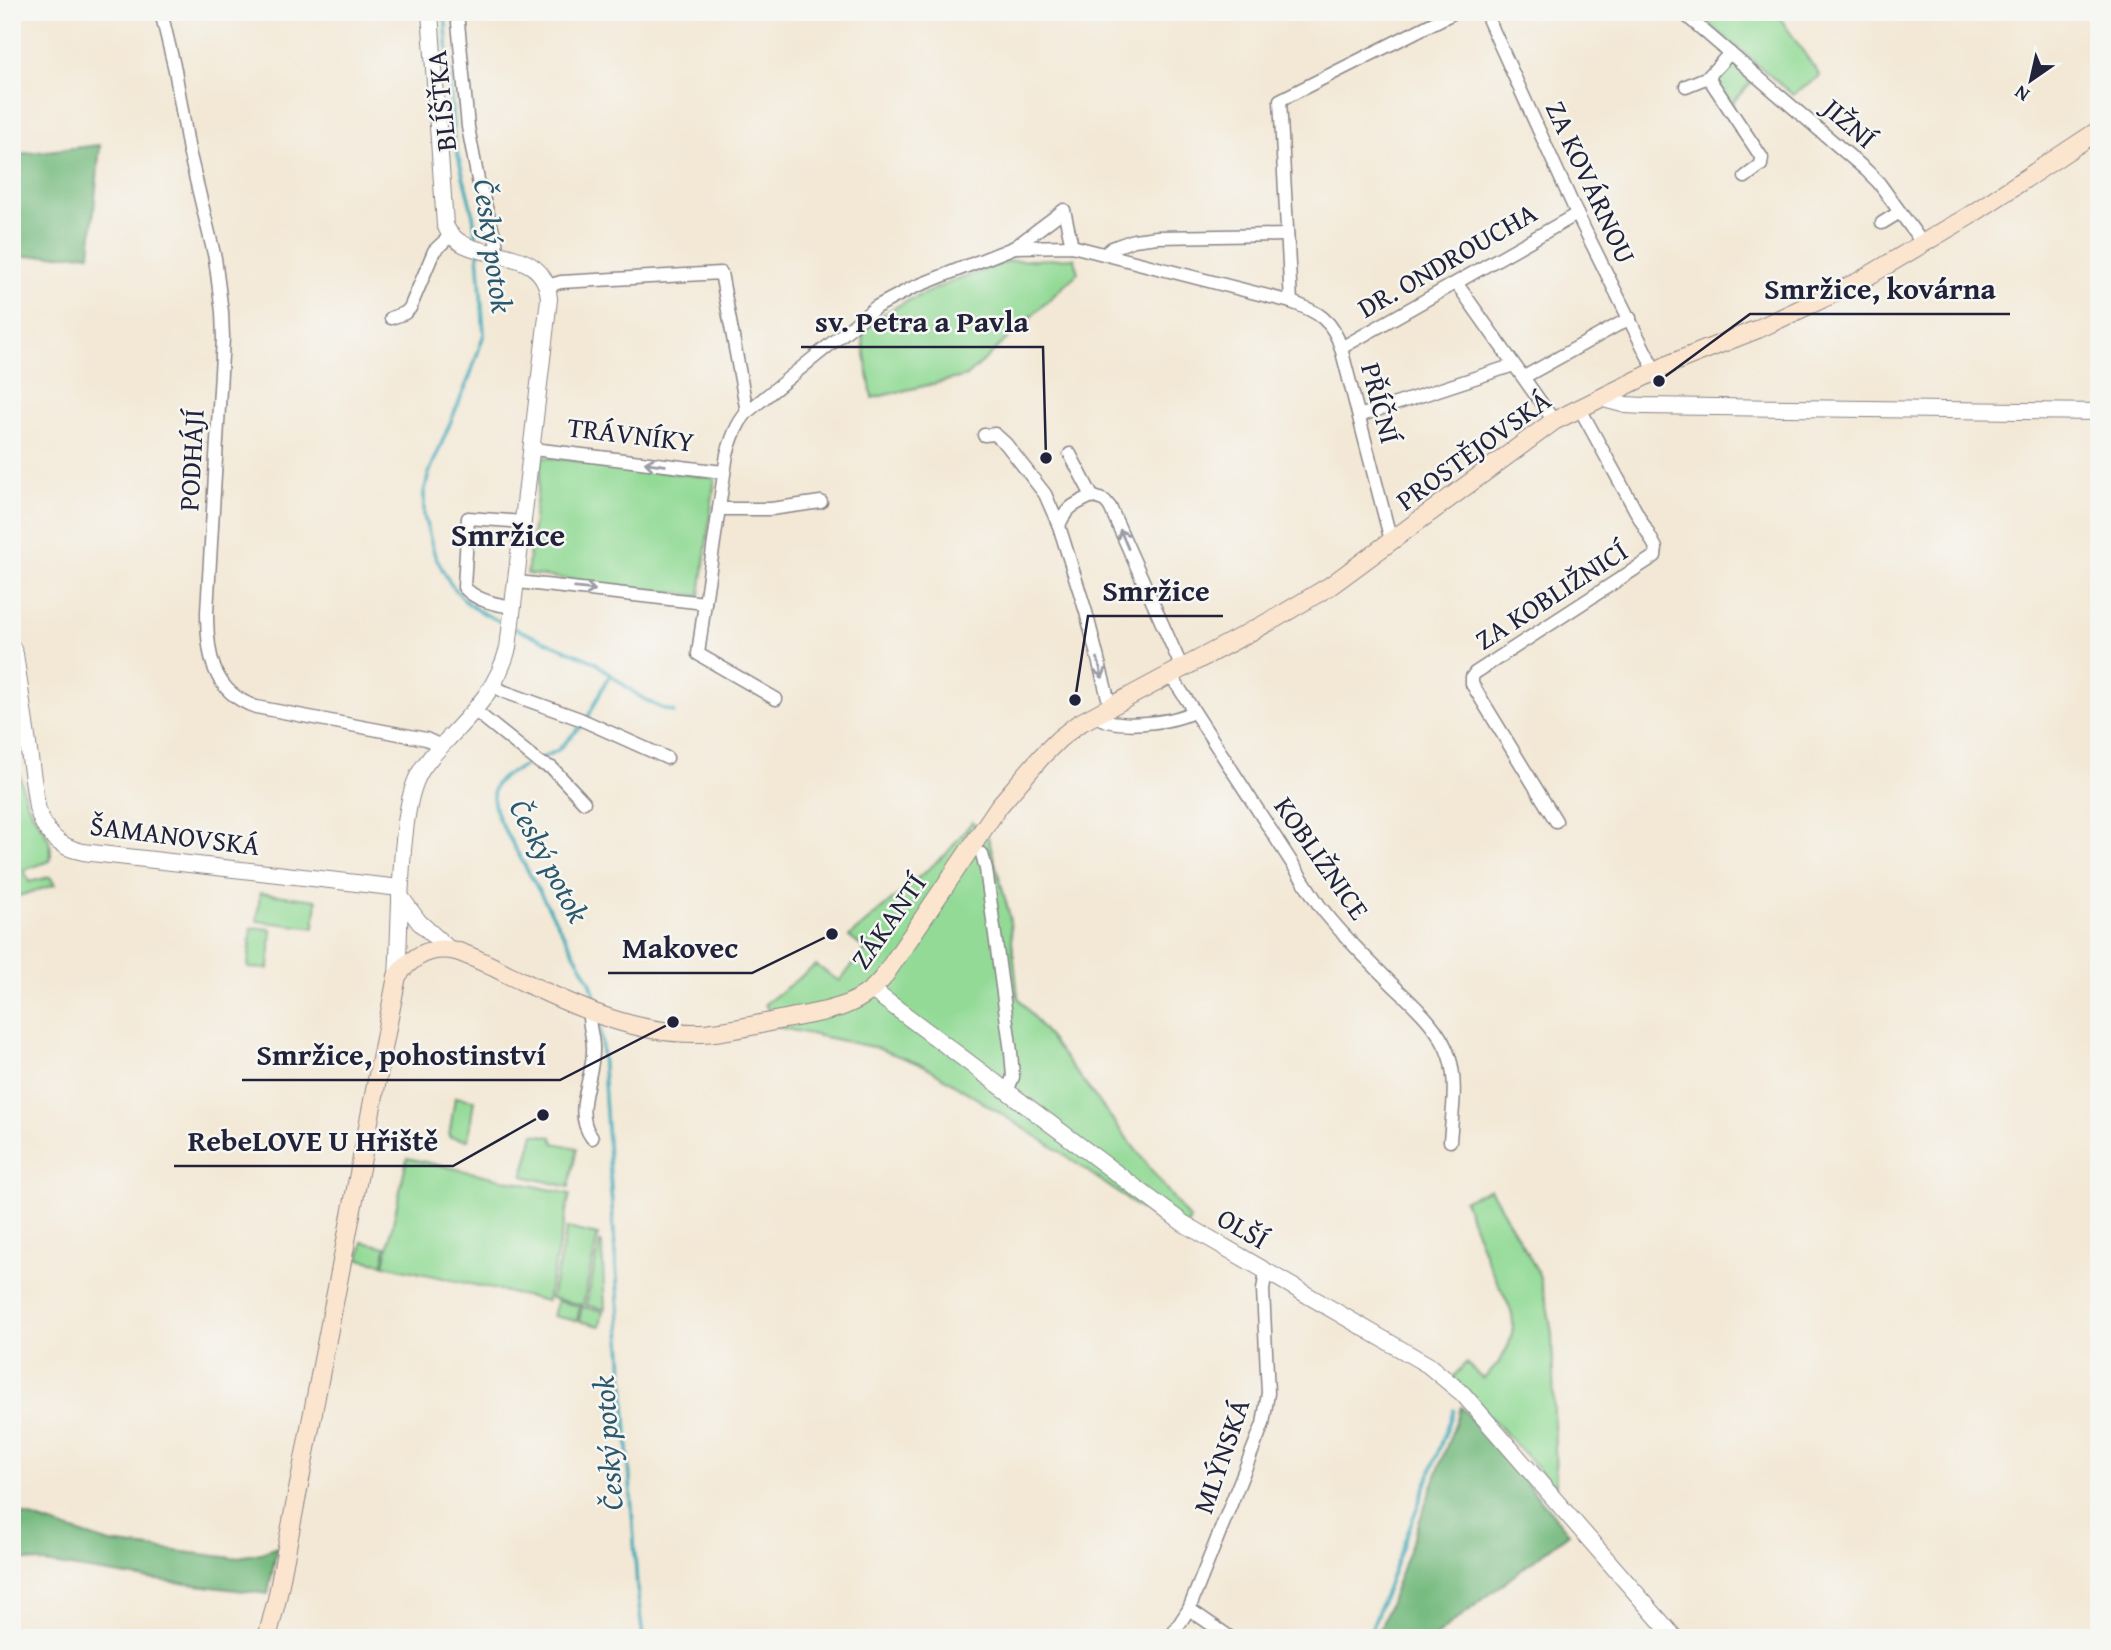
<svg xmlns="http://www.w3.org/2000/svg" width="2111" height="1650" font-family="'Gentium Book Plus',serif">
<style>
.green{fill:#92da95;stroke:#5a7e68;stroke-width:2}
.forest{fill:#75ba7e;stroke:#4c6e5c;stroke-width:2}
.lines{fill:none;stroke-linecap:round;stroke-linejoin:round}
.stream{stroke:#3ba9b9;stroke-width:3.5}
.minor-casing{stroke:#8a8588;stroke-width:15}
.tertiary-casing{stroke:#8a8588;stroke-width:18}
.secondary-casing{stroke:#8a8588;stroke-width:20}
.minor{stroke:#fff;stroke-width:12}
.tertiary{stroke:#fff;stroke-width:16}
.secondary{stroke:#fbe5cf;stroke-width:18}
.oneway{stroke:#9c9ca7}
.labels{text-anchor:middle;stroke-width:5;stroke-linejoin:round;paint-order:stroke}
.street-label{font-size:28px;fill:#22223b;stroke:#f6f6f2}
.water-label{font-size:30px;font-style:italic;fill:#2c586d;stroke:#f6f6f2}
.quarter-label{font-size:32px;font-weight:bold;fill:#22223b;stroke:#f6f6f2}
.leader{fill:none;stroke:#22223b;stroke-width:2.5}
.callout-dot{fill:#22223b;stroke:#f6f6f2;stroke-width:2.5}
.callout-label{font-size:30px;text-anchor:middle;font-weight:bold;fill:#22223b;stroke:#f6f6f2;stroke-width:5;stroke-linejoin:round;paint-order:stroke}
</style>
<rect width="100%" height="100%" fill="#f6f6f2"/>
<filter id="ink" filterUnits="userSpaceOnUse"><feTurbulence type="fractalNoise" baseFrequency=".0143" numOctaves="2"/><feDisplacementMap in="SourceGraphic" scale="14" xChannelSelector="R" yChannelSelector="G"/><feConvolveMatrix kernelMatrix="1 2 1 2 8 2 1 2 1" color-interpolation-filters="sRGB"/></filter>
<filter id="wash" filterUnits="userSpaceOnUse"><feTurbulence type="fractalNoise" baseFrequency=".00686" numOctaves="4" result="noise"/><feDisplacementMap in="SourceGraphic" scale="28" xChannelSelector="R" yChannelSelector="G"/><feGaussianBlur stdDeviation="1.57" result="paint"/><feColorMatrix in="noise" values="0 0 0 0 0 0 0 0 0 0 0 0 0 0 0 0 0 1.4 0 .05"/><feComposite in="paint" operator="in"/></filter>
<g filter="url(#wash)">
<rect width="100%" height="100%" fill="#f3e8d5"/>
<g class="green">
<path d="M1695,12H1776L1820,76L1793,95Z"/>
<path d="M1731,65H1734L1753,80L1733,102L1734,106L1716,84L1715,75L1722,68Z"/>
<path d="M1074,258L1078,273L967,376L872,398L861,329L872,320L905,302L949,283L1009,261Z"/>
<path d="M542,457L715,478L700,596L527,574Z"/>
<path d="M12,731C17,756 19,784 29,807C39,826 55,838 50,861L24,870L29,882L50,877L55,885L12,898Z"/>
<path d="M972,822L988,837L1009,913L1018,997L1190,1220L1179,1236L1052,1146L925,1066L877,1048L777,1027L765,1004L816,965L839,981L866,950L849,937L947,853Z"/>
<path d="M260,893L317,900L314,928L257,921Z"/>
<path d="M251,928L271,929L269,969L248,968Z"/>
<path d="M455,1097L474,1100L468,1140L449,1137Z"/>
<path d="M534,1134L552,1137L554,1143L577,1148L569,1187L523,1176Z"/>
<path d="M407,1158L570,1194L547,1301L384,1265Z"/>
<path d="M1490,1189L1538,1272L1547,1305L1552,1333L1556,1488L1453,1377L1466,1363L1483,1379C1503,1362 1521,1333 1509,1306C1504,1293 1495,1280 1490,1267C1480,1245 1473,1222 1464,1200Z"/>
<path d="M567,1228L598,1235L583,1305L551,1298Z"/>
<path d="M363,1242L386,1247L383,1264L359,1259Z"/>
<path d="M600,1242L602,1243L605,1309L586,1305Z"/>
<path d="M557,1301L580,1306L577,1321L553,1316Z"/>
<path d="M582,1307L603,1311L600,1326L579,1321Z"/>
</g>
<g class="forest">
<path d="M100,145L90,254L12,257V155Z"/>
<path d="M1461,1407L1569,1533L1433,1638H1377Z"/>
<path d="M12,1511L110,1543L233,1558L261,1553L277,1547L268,1594L140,1578L12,1558Z"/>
</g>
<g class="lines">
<g class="stream">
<path d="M445,12L454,140L473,215L477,245"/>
<path d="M478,253L484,334L470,376L429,473L424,493V516L435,556L450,583L465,601L477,610L507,625"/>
<path d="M514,628L595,662L610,674L587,719"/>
<path d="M610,674C630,690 648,705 674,712"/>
<path d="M540,759L558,750L582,725"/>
<path d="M533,762C500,778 483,780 499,820L590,981L598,1006"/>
<path d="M600,1021L637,1587L643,1638"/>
<path d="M1368,1638L1454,1410"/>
</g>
</g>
</g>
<g filter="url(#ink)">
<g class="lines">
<g class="minor-casing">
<g id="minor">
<path d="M161,12L175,70L189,151L215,258L222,312L223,338L207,612C207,654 212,692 256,707L426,739L441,746"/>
<path d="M457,12L468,127L478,180L496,241L497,253"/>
<path d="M1485,12L1577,214L1655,371"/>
<path d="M1682,12L1866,170L1879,183L1923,244"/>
<path d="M1708,77L1762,158L1761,165L1745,177"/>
<path d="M1686,86L1708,77L1730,53"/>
<path d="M1882,223L1900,212"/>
<path d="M1015,247L1064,210L1072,246"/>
<path d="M1105,254L1112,248L1134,240L1157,237L1287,235"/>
<path d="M1457,284L1554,421"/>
<path d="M547,286L561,282L721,273L747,412"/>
<path d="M1291,302L1280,100L1455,12"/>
<path d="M391,318L405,313L410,308L434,251L450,236"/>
<path d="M1341,348L1577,214"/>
<path d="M1524,377L1630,318"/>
<path d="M1359,416L1514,365"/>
<path d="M984,435L995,434L1006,444L1045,494L1059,526"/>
<path d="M533,449L723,472"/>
<path d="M1070,454L1092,496"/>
<path d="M719,509H771L821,502"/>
<path d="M518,582L705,603L727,454C732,438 736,425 747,412L876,307L912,288L1015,247L1072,246L1291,302C1317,311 1333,320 1341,348L1389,533L1393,541"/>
<path d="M705,603L698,654L776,699"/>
<path d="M514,607C497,605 476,601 464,587L468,518L524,522"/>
<path d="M1170,674L1319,905C1339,931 1362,954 1385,977C1407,1000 1439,1024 1449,1056C1458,1083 1452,1113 1450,1141"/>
<path d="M493,686L505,692L580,719L667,758"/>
<path d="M1110,706L1086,612L1059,526C1066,507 1075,504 1092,496L1105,501L1110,507L1182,668"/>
<path d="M474,710L540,763L552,768L584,802"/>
<path d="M1094,715C1115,730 1171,723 1193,712"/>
<path d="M1556,821L1472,684V677L1475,673L1655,556L1656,548L1579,407"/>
<path d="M982,854L986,869L1011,1052L1013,1077L1008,1089"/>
<path d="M589,1012C588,1026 594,1038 593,1051C593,1081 572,1111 592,1138"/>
<path d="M1189,1609L1231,1638"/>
<path d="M1170,1638L1189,1609L1263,1424L1268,1393L1263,1290L1266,1271"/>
</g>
</g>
<g class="tertiary-casing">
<g id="tertiary">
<path d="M1600,398L1626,405L1644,406L2099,412"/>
<path d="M12,647L15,654L37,807C43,831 57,847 83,852L400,888"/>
<path d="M400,896L419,922L450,950"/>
<path d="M397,976C400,928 399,879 405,831C407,812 410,791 419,774C426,761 436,751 446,741C474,711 497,689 508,648L549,299C545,237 463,269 445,225L430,12"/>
<path d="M872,990L1183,1223L1428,1365L1463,1394L1675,1638"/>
</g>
</g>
<g class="secondary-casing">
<path id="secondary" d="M267,1638L277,1599L397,976C411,957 431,945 456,951C474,957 492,966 509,975C571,1004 630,1035 701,1033C729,1032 758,1024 785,1019C820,1012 858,1009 882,979L999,806L1042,756L1059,739L1078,724L1276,618L1330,586L1554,421L1672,363L1758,329L1858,282L1969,216L2099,130"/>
</g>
<use href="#minor" class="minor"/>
<use href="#tertiary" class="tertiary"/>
<use href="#secondary" class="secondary"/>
</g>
<defs><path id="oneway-shaft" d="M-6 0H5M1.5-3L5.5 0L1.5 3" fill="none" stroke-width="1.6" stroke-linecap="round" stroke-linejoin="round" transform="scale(1.75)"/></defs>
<g class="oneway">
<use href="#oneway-shaft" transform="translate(655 464) rotate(-173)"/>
<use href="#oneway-shaft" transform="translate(1124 539) rotate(-113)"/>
<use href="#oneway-shaft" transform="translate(585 589) rotate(6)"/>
<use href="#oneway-shaft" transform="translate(1100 668) rotate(76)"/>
</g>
</g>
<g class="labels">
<g class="street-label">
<text transform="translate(441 101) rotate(-96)" y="10">BLÍŠŤKA</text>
<text transform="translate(1850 123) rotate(41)" y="10">JIŽNÍ</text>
<text transform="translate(1591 182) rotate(65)" y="10">ZA KOVÁRNOU</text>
<text transform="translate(1447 260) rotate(-30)" y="10">DR. ONDROUCHA</text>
<text transform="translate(1381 403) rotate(75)" y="10">PŘÍČNÍ</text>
<text transform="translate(631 434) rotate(7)" y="10">TRÁVNÍKY</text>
<text transform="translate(1473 450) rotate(-36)" y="10">PROSTĚJOVSKÁ</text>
<text transform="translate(191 460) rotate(-87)" y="10">PODHÁJÍ</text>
<text transform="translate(1551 595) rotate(-33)" y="10">ZA KOBLIŽNICÍ</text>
<text transform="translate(175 835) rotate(7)" y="10">ŠAMANOVSKÁ</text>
<text transform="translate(1322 858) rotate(55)" y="10">KOBLIŽNICE</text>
<text transform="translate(888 921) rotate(-55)" y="10">ZÁKANTÍ</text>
<text transform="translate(1243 1228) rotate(30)" y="10">OLŠÍ</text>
<text transform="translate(1221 1456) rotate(-71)" y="10">MLÝNSKÁ</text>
</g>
<g class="water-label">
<text transform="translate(493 246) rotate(82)" y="10">Český potok</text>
<text transform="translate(549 861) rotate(62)" y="10">Český potok</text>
<text transform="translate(608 1443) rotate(-94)" y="10">Český potok</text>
</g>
<g class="quarter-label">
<text x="508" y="546">Smržice</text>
</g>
</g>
<path class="leader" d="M1659 381L1750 314H2010M1046 458L1043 347H801M1075 700L1088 616H1223M832 934L752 973H608M673 1022L560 1080H242M543 1115L453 1166H174"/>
<g class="callout-dot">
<circle cx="1659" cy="381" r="7"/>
<circle cx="1046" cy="458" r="7"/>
<circle cx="1075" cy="700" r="7"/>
<circle cx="832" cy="934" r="7"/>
<circle cx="673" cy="1022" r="7"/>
<circle cx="543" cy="1115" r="7"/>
</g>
<g class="callout-label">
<text x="1880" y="299">Smržice, kovárna</text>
<text x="922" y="332">sv. Petra a Pavla</text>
<text x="1156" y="601">Smržice</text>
<text x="680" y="958">Makovec</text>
<text x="401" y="1065">Smržice, pohostinství</text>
<text x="313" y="1151">RebeLOVE U Hřiště</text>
</g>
<rect width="2111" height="1650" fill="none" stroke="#f6f6f2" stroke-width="42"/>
<g transform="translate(2031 80) rotate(214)" stroke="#f6f6f2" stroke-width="5" paint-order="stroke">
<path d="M0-5L12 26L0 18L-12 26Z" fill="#22223b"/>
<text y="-10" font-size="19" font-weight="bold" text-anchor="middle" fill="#22223b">N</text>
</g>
</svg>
